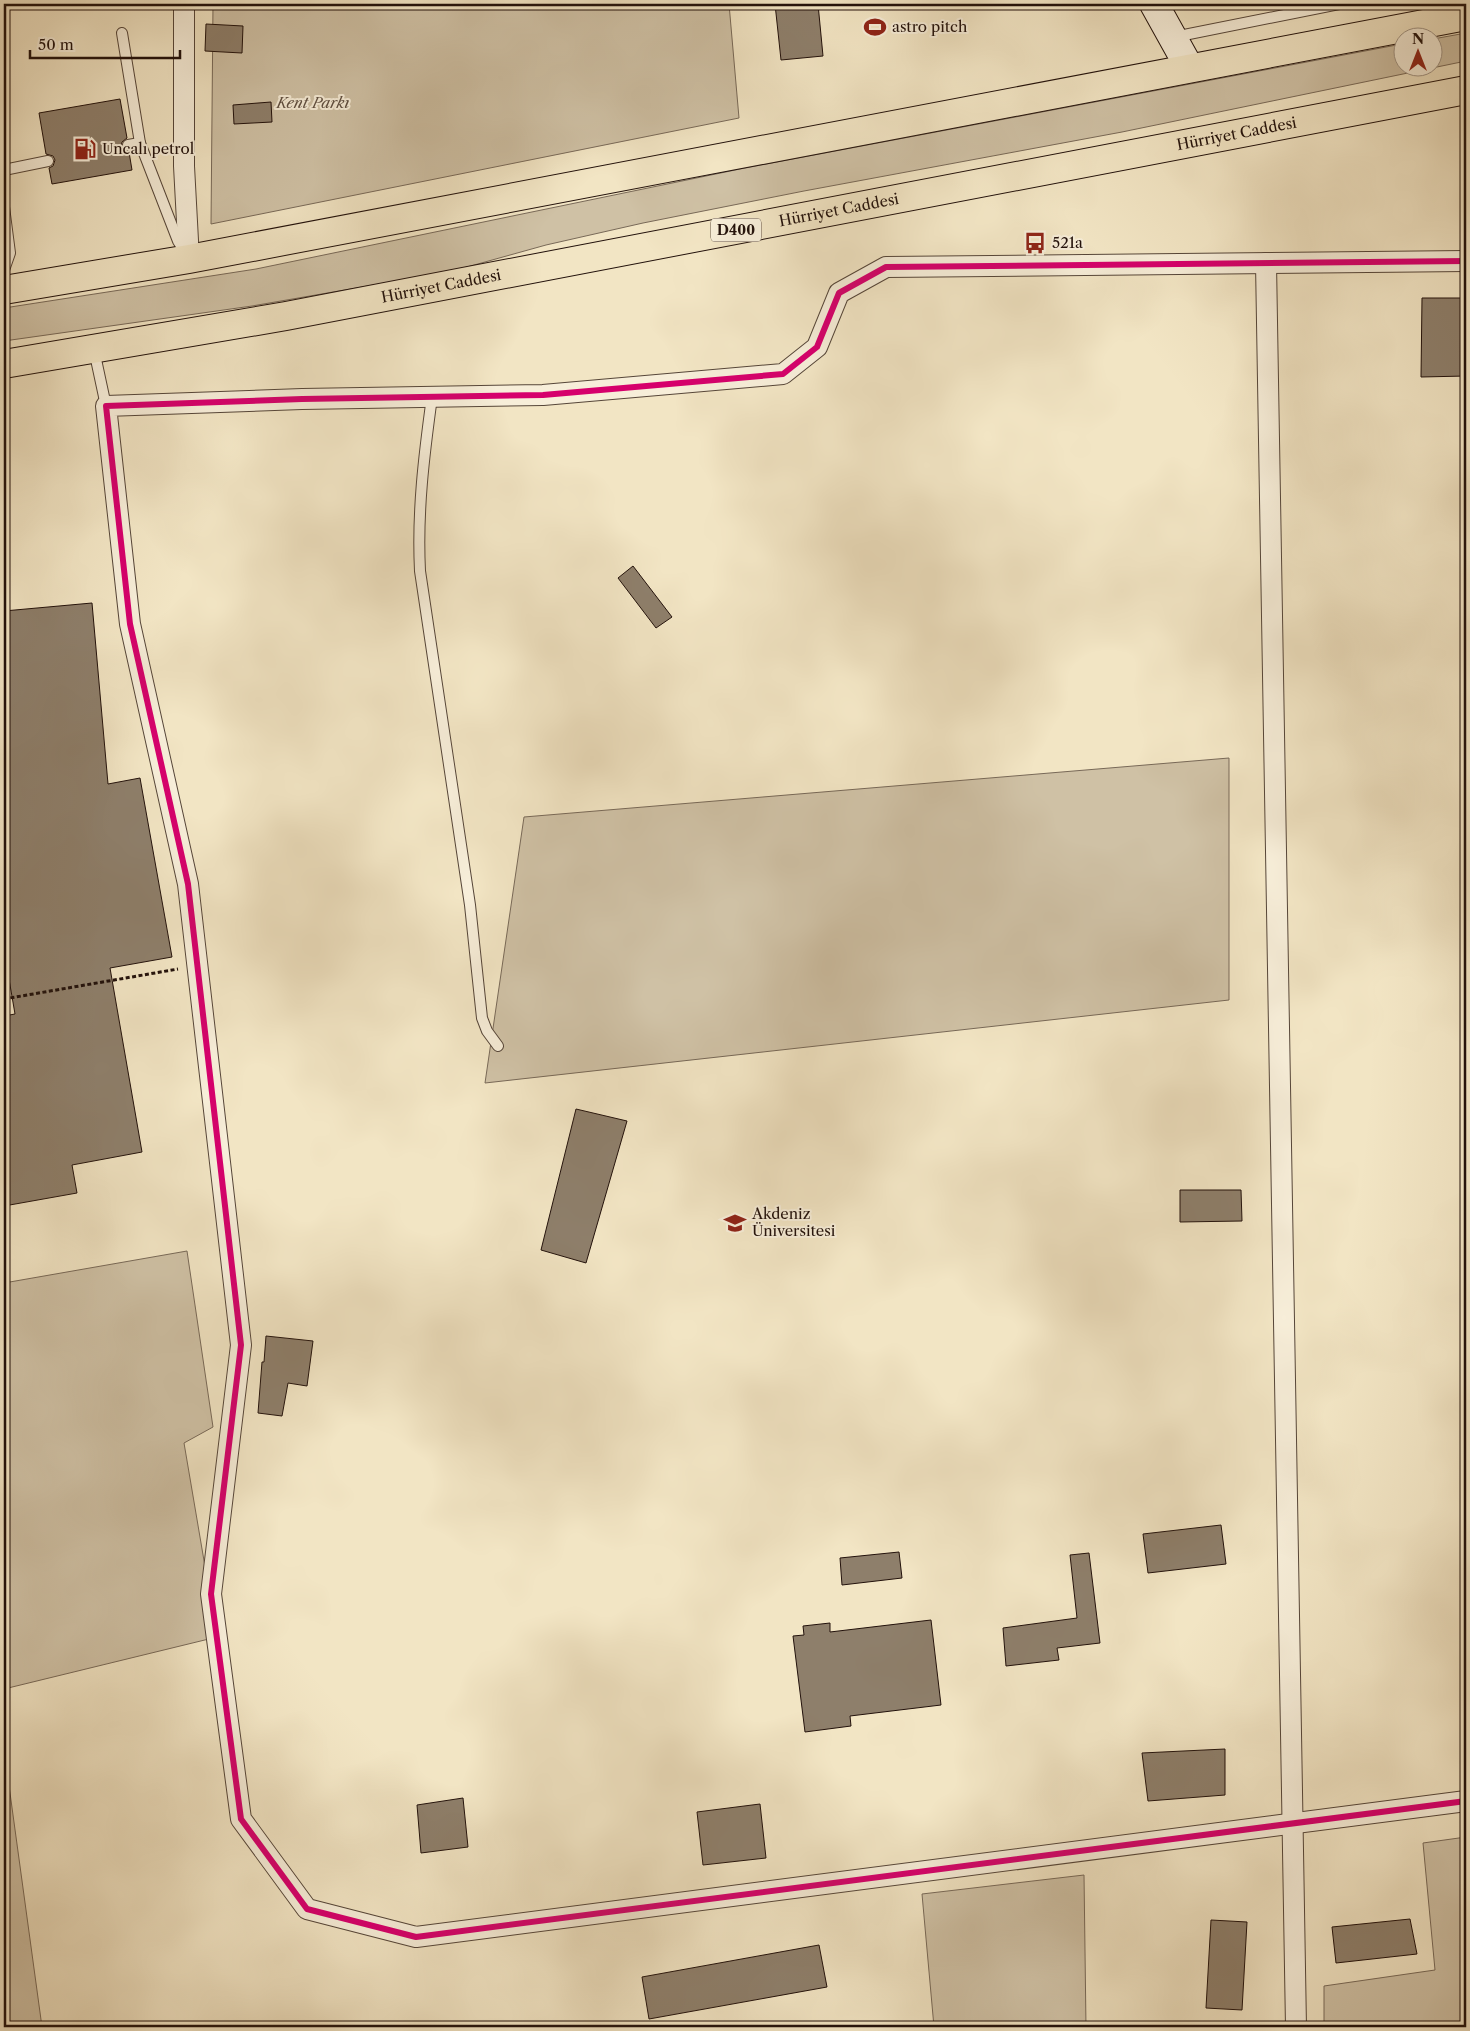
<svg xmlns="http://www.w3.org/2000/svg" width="1470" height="2031" font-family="'Libre Caslon Text',serif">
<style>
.green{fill:#cfc1a5;stroke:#786958}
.building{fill:#8e7f6b;stroke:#22110b}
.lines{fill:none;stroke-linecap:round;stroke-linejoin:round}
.lane-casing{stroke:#564639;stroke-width:12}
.street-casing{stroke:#564639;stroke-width:22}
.secondary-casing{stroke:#22110b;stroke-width:30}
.highway-casing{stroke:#22110b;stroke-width:30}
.path{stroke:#22110b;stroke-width:3;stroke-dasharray:4 2.5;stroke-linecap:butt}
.lane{stroke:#f7eed9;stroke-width:10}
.street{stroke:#f7eed9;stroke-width:20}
.secondary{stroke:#f7eed9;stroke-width:28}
.highway{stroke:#f2e5c4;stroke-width:28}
.cycleway-casing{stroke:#f7eed9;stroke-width:9}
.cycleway{stroke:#d6006c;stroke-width:6}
.labels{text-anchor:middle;stroke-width:4;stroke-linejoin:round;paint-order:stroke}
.shield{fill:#f7eed9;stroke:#625349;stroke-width:1}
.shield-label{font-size:14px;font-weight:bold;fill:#22110b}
.poi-label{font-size:15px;fill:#22110b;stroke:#f7eed9;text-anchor:start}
.park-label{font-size:15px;font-style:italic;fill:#5f4f41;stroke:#f7eed9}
.street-label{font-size:15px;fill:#22110b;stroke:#f7eed9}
</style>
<rect width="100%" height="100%" fill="#f2e5c4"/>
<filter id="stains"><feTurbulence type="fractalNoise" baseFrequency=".004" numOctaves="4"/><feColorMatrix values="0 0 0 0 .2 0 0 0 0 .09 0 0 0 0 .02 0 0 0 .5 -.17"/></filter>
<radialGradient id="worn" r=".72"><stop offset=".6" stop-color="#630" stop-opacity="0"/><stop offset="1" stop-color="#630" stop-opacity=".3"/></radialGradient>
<g class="green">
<path d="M213,4H729L739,118L211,224Z"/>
<path d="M1466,33V61L1122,132L804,191L643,223L546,245L449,272L252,306L4,341V308L256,269L740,169L1402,44V68H1432L1433,39Z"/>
<path d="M1229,758V1000L485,1083L524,817Z"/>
<path d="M187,1251L213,1427L184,1443L217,1637L4,1689V1283Z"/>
<path d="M4,1749L42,2027H4Z"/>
<path d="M1466,1837V2027H1324V1986L1435,1970L1423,1843Z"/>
<path d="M1084,1875L1086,2027H934L922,1894Z"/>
</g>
<g class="building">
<path d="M775,4H818L823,56L781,60Z"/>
<path d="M206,24L243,26L242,53L205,51Z"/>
<path d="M120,99L127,138L122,142L121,147L129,152L132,170L52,184L49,168L53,166L55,160L53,156L46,154L39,113Z"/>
<path d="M271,102L272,122L234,124L233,105Z"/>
<path d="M1422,298H1466V376L1421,377Z"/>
<path d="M633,566L672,617L656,628L618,578Z"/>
<path d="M92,603L108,784L140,778L172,957L110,968L142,1152L72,1165L77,1193L4,1206V1016L15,1014L4,950V611Z"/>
<path d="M576,1109L627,1121L586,1263L541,1250Z"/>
<path d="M1180,1190H1241L1242,1221L1180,1222Z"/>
<path d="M266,1336L313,1341L307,1386L288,1383L282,1416L258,1413L262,1362H264Z"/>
<path d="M1221,1525L1226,1564L1148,1573L1143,1534Z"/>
<path d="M899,1552L902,1578L842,1585L840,1558Z"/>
<path d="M1089,1553L1100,1643L1057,1648L1059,1660L1006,1666L1003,1628L1077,1618L1070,1555Z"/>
<path d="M931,1620L941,1705L850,1716L851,1726L805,1732L793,1636L804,1635L803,1626L830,1623V1632Z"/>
<path d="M1225,1749V1795L1148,1801L1142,1753Z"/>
<path d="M463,1798L468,1847L421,1853L417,1805Z"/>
<path d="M760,1804L766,1858L703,1865L697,1812Z"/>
<path d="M1410,1919L1417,1954L1336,1963L1332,1927Z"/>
<path d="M1211,1920L1247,1922L1242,2010L1206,2008Z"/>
<path d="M819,1945L827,1987L649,2019L642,1977Z"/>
</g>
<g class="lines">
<g class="lane-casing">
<g id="lane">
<path d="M122,33L140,143"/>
<path d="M1174,37L1339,4"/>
<path d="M128,145L140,143L178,241L185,252"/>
<path d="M4,170L48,161"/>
<path d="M4,207L10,253L4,270"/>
<path d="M94,350L106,406"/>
<path d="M432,397C424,455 417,512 420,571L470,905L482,1018L487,1031L498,1046"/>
</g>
</g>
<g class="street-casing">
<g id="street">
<path d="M184,4V166L189,259"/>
<path d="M1466,261L886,267L839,293L817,347L783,374L543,395L302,399L106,406L130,624L188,884L241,1345L211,1594L241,1819L307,1909L416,1937L1466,1801"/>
<path d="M1266,263L1296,2027"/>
</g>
</g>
<g class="secondary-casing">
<path id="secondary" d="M1154,4L1189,67"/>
</g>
<g class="highway-casing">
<g id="highway">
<path d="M4,290L189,259L1466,16"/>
<path id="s1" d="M4,364L286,316L1466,90"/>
</g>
</g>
<path class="path" d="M4,999L178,969"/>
<use href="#lane" class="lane"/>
<use href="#street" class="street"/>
<use href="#secondary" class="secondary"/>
<use href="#highway" class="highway"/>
<g class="cycleway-casing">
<path id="cycleway" d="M1466,261L886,267L839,293L817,347L783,374L543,395L302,399L106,406L130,624L188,884L241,1345L211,1594L241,1819L307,1909L416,1937L1466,1801"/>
</g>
<use href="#cycleway" class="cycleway"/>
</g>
<defs>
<g id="stadium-bare" transform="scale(1.725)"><path d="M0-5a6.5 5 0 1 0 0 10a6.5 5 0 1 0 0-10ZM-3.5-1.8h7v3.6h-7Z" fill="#8f2418" stroke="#f7eed9" stroke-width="2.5" paint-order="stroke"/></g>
<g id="fuel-bare" transform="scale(1.725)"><path d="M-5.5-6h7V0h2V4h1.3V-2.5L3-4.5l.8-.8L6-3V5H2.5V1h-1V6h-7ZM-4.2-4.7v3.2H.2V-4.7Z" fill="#8f2418" stroke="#f7eed9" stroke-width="2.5" paint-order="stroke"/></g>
<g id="bus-bare" transform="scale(1.725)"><path d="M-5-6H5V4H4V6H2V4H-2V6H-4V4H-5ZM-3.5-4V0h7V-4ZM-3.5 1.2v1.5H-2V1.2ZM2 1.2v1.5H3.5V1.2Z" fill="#8f2418" stroke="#f7eed9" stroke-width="2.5" paint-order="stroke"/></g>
<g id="university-bare" transform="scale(1.725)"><path d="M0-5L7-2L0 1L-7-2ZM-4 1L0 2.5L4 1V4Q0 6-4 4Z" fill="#8f2418" stroke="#f7eed9" stroke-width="2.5" paint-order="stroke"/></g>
</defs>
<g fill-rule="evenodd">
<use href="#stadium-bare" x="875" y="27"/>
<use href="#fuel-bare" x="85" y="149"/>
<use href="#bus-bare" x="1035" y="243"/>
<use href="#university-bare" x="735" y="1223"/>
</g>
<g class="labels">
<rect class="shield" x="711" y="218.5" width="50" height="23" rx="4"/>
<g class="shield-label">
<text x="736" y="235">D400</text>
</g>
<g class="poi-label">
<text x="892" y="32">astro pitch</text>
<text x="102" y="154">Uncalı petrol</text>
<text x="1052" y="248">521a</text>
<text x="752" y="1219">Akdeniz<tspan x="752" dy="17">Üniversitesi</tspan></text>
</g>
<g class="park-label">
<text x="313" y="108">Kent Parkı</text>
</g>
<g class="street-label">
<text dy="5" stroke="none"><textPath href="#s1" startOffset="1254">Hürriyet Caddesi</textPath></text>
<text dy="5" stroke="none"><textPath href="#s1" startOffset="849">Hürriyet Caddesi</textPath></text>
<text dy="5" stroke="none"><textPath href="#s1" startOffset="444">Hürriyet Caddesi</textPath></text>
</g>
</g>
<rect width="1470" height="2031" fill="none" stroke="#f2e5c4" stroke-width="20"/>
<rect x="5" y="5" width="1460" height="2021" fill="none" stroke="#22110b" stroke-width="2.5"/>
<rect x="10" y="10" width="1450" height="2011" fill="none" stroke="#22110b"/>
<g transform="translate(1418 52)"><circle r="24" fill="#f7eed9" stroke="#a29687"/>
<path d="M0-4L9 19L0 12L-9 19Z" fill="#8f2418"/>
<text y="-8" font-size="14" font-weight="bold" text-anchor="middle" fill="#22110b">N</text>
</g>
<path d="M30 50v8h150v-8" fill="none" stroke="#22110b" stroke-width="2.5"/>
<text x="38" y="50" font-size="15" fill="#22110b" stroke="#f7eed9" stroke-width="4" paint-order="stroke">50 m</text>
<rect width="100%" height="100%" filter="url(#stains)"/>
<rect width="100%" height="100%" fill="url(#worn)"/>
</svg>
